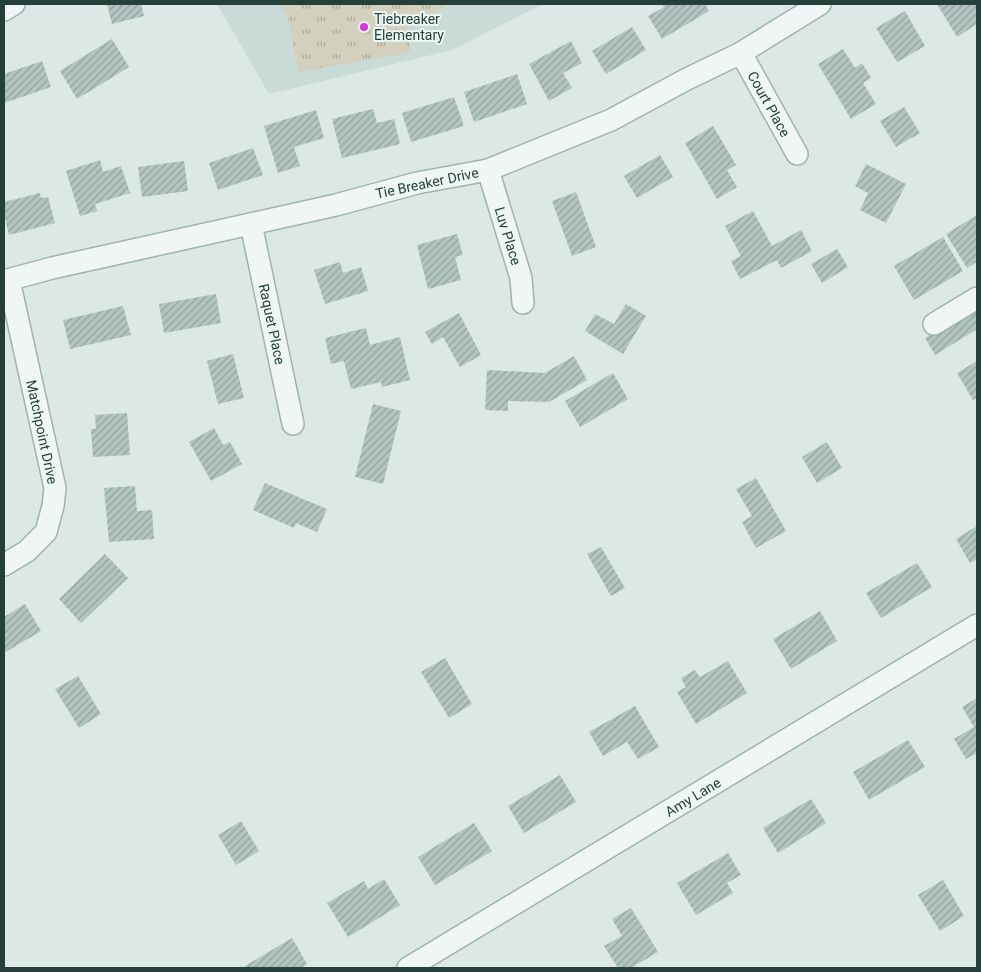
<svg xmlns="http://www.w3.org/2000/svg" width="981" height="972" font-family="Roboto,sans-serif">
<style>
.built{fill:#cadad6}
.park{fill:url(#park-tufts)}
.building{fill:url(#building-hatch)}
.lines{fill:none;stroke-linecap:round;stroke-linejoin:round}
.minor-casing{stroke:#a1b2ae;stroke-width:24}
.minor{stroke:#eff6f5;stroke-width:21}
.poi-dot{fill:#d934db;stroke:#ecf6f3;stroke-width:2}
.labels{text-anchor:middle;stroke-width:4;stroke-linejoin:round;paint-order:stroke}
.poi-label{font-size:14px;fill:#25403a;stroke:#ecf6f3;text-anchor:start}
.street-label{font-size:14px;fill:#25403a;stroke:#ecf6f3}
</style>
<defs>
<pattern id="park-tufts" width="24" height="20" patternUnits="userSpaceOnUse" patternTransform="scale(1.25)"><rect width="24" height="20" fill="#d3d0bd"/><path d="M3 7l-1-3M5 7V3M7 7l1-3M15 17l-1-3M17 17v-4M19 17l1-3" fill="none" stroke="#abaa9b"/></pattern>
<pattern id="building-hatch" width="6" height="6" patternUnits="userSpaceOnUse" patternTransform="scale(1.25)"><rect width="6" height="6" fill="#b3c5c1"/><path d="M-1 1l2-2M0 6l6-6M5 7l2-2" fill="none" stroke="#91a19e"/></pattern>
</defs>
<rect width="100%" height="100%" fill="#dce8e5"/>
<path class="built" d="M217,4H543L452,50L269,94Z"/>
<path class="park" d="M280,4H449L407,28L411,52L298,72L288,18Z"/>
<g class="building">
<path d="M107,4H141L144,16L112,24Z"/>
<path d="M662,4H705L709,11L662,39L648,16L664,7Z"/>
<path d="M937,4H977V24L957,37Z"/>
<path d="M905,11L925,46L897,62L876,28Z"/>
<path d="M632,27L646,50L606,74L592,51Z"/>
<path d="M112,39L129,67L77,99L60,71Z"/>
<path d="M571,41L582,63L563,73L572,88L549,101L529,64Z"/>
<path d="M843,49L855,68L862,63L871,78L863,83L876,104L851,119L818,64Z"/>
<path d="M42,61L51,87L4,103V74Z"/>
<path d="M517,74L527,104L474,122L464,92Z"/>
<path d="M454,97L464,126L411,142L402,113Z"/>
<path d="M904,107L920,133L896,147L880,121Z"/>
<path d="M373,109L377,123L394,119L400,144L342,158L332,119Z"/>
<path d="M316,110L324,138L294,147L300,166L278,173L264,126Z"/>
<path d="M713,126L736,165L727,170L737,187L717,199L685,143Z"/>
<path d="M253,148L263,175L218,190L209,163Z"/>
<path d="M660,155L673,177L637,198L624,176Z"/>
<path d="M100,160L103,172L121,166L130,193L95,204L97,211L80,216L66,171Z"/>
<path d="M184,161L188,191L142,197L138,167Z"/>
<path d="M866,164L906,184L886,223L860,210L868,193L855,186Z"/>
<path d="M576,192L596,247L572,256L552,201Z"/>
<path d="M40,193L41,198L48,197L55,223L9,235L4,214V202Z"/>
<path d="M753,211L772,246L801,230L812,251L781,268L777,260L740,279L731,261L741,256L725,226Z"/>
<path d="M977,215V262L967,268L946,234Z"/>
<path d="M457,234L463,255L455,257L461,280L428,289L417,245Z"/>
<path d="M943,237L963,271L914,300L894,266Z"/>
<path d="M837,249L848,267L822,283L811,264Z"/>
<path d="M340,262L343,273L361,267L368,291L325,304L314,270Z"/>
<path d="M216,294L221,323L164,333L159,304Z"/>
<path d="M626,304L646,316L623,354L585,331L595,314L614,324Z"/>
<path d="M123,306L131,335L70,349L63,320Z"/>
<path d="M977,306V329L935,355L925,338Z"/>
<path d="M459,313L481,355L460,367L443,337L432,344L425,332Z"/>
<path d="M366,328L370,345L400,337L410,380L382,387L381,382L351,389L344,361L331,364L325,338Z"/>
<path d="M233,354L244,398L218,404L207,361Z"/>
<path d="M574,356L587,380L549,402L508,401V411L485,410L487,370L545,373Z"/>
<path d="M977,361V398L973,400L957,373Z"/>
<path d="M613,373L628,399L580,427L565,401Z"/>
<path d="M373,404L401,411L383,484L355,477Z"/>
<path d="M127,413L130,455L93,457L91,429H96L95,415Z"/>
<path d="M214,428L223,445L230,442L242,464L211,481L189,442Z"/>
<path d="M827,442L842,468L817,483L802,457Z"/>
<path d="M756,478L786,531L756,548L742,522L752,516L736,489Z"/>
<path d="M265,483L327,509L317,532L296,523L294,528L253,510Z"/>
<path d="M135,486L137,511L152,510L154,539L109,542L104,488Z"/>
<path d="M977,526V559L970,563L956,539Z"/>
<path d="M601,547L625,588L611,596L587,554Z"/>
<path d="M105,554L128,578L81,623L59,599Z"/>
<path d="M917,563L932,587L881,618L866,593Z"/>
<path d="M25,604L41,631L4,653V617Z"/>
<path d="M820,611L837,641L791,669L773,639Z"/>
<path d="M445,658L472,704L449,718L421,672Z"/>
<path d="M728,661L747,693L696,724L677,692L686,687L681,678L695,670L700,677Z"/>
<path d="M78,676L101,714L79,728L55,689Z"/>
<path d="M977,698V753L966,759L954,739L974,727L962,707Z"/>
<path d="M635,706L659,747L638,759L627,742L603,756L589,732Z"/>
<path d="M908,740L925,767L869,800L853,772Z"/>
<path d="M560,775L576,802L524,833L508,806Z"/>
<path d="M811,799L826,823L778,853L763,828Z"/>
<path d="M241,821L259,851L236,865L218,835Z"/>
<path d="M474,823L492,851L435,885L418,857Z"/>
<path d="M728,853L741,875L727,883L733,893L696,915L677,883Z"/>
<path d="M384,879L400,905L348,937L327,903L364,881L368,889Z"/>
<path d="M943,880L964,916L940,931L918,895Z"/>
<path d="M631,908L658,952L631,968H618L604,946L622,936L612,919Z"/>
<path d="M292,938L307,964L301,968H246L245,966Z"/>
</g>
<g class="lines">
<g class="minor-casing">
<g id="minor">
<path d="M4,10L14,4"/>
<path d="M741,53L797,154"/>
<path d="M488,170L521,278L523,303"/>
<path d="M251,224L293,424"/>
<path d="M4,281L52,268L336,205L417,183L488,170L611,120L687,79L741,53L820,4"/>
<path d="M934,324L977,298"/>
<path d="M4,565L27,551L46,532L53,506L55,488L9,280"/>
<path d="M408,968L977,625"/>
</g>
</g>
<use href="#minor" class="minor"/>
</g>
<circle class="poi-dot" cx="364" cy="27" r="5"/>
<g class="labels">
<g class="poi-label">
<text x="374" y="24">Tiebreaker<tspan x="374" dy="16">Elementary</tspan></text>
</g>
<g class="street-label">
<text transform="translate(769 104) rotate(61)" y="5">Court Place</text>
<text transform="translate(427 183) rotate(-12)" y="5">Tie Breaker Drive</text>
<text transform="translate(508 236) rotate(73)" y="5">Luv Place</text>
<text transform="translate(272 324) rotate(78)" y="5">Raquet Place</text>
<text transform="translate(42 432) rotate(78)" y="5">Matchpoint Drive</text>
<text transform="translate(693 797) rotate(-31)" y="5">Amy Lane</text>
</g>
</g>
<rect width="981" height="972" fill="none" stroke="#25403a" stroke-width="10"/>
</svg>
